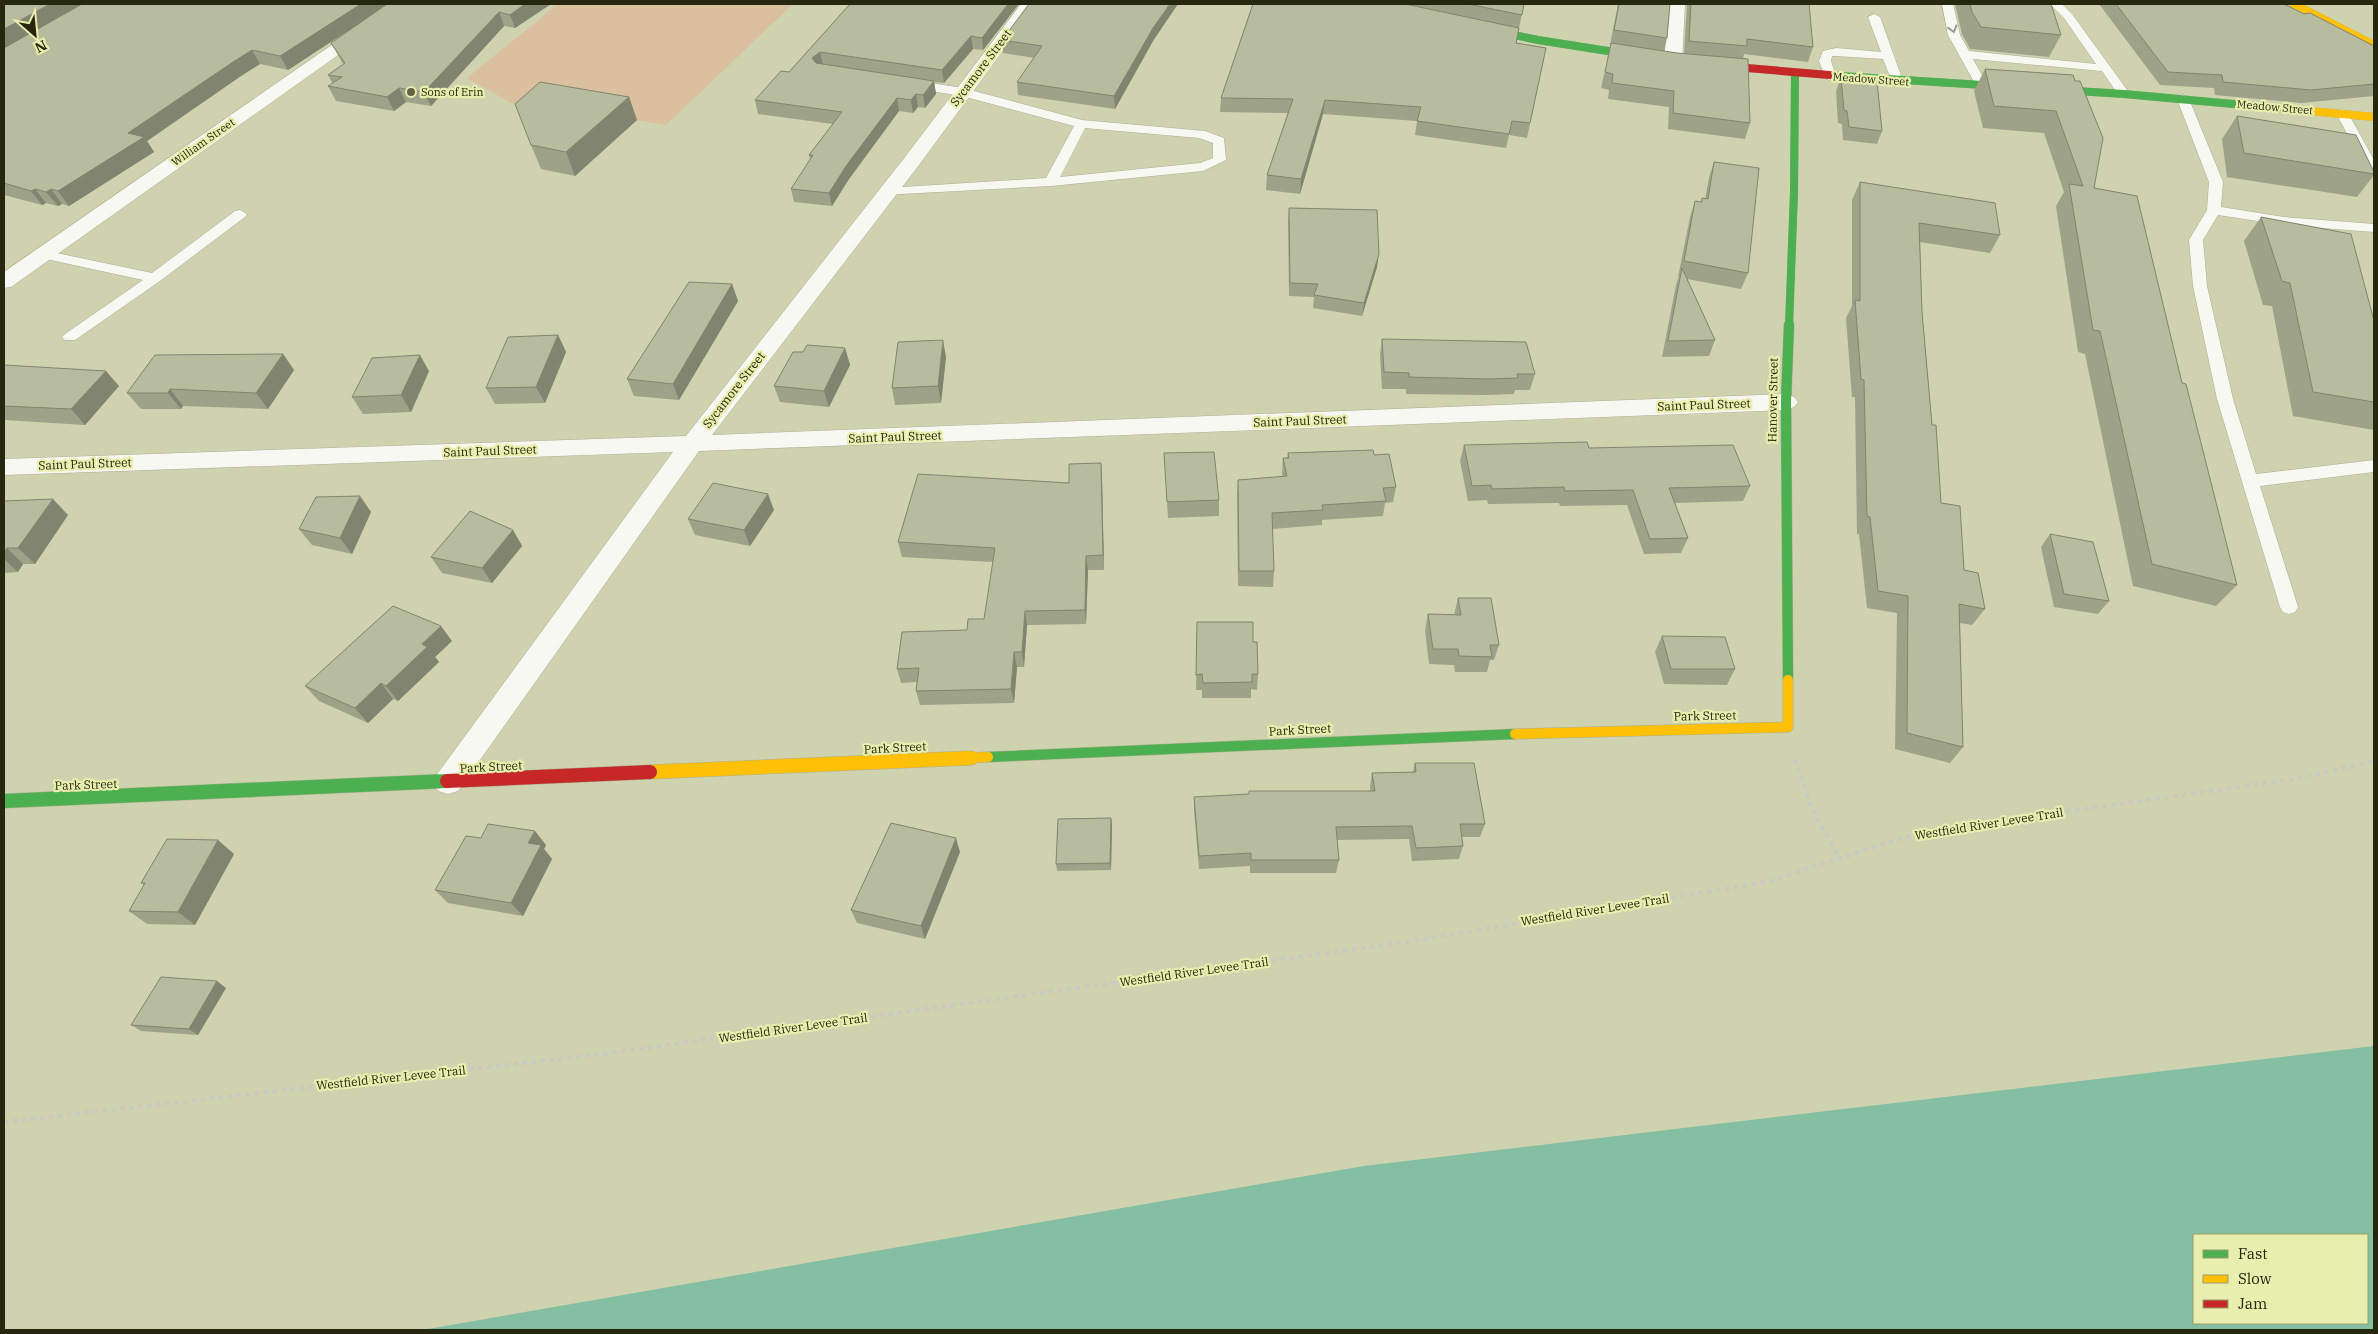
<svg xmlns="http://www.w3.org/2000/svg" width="2378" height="1334" font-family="'IBM Plex Serif',serif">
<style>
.green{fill:#dbc09f}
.water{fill:#84bea3;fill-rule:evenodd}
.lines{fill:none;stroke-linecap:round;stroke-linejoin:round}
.lane-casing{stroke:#acaf93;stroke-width:1}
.street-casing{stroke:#acaf93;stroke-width:1}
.fast-far2-casing{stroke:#acaf93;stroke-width:8}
.fast-far1-casing{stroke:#acaf93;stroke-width:11}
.fast-casing{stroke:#acaf93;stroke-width:15}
.slow-far2-casing{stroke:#acaf93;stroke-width:8}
.slow-far1-casing{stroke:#acaf93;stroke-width:11}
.slow-casing{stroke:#acaf93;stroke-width:15}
.jam-far1-casing{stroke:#acaf93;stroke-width:8}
.jam-casing{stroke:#acaf93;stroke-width:15}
.path{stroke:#c9cabf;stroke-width:4;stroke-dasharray:4.5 4.5;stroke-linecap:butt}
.lane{fill:#f8f8f3;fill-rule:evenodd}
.street{fill:#f8f8f3;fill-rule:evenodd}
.fast-far2{stroke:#4caf50;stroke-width:8}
.fast-far1{stroke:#4caf50;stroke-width:10}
.fast{stroke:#4caf50;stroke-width:14}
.slow-far2{stroke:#ffc107;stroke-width:8}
.slow-far1{stroke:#ffc107;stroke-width:10}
.slow{stroke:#ffc107;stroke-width:14}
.jam-far1{stroke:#c62828;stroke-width:8}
.jam{stroke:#c62828;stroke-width:14}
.wall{fill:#9ea289}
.shaded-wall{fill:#81846f}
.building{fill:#b8bc9f;stroke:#81846f}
.oneway{stroke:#999a8c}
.poi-dot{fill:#606346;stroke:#e7eeae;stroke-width:2}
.labels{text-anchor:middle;stroke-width:4.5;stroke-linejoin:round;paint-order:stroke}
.far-street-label{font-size:11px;fill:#25270e;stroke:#e7eeae}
.far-poi-label{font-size:11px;fill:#25270e;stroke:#e7eeae;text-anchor:start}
.street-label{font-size:12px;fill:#25270e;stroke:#e7eeae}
</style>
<rect width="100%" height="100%" fill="#ced2af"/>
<path class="green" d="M558,4H793L666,125L549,105L522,109L467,78Z"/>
<path class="water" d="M2374,1046V1330H422L1364,1166ZM2194,1235H2367V1323H2194Z"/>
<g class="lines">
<g class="lane-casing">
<g id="lane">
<path d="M1942,4H1953L1960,35L1969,51L2096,64L2064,18L2050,4H2062L2072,14L2130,94L2124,98L2120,97L2102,71L1973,59L1988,86L1986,89H1978L1948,35Z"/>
<path d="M1874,14L1880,17L1903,81L1901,84H1893L1883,59L1836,56H1832L1831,61L1836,76L1830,80L1826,79L1819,61L1823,51L1836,48L1881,52L1868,17Z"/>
<path d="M910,80L963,88L1082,120L1205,131L1224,138L1226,160L1203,171L1051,186L882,195L880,192L882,189L887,188L1046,178L1074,126L962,96L906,87L904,84L906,81ZM1085,128L1199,138L1213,143V158L1200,163L1060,177Z"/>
<path d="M2183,95L2189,99L2223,182L2221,207L2284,217L2374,224V232L2284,225L2218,215L2203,240L2207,286L2233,399L2256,474L2374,460V472L2260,486L2298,607L2295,612L2289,614L2283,612L2280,607L2217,399L2193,286L2189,240L2207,210L2209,182L2177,99Z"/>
<path d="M2342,109L2348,113L2374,160V175L2367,171L2336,113Z"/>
<path d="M240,210L247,214L245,217L160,281L75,340H65L62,337L65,334L143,280L37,257L35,254L37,251L42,250L152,273L235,211Z"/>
</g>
</g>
<g class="street-casing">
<g id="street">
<path d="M391,4H410L11,287L4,288V272Z"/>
<path d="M1021,4H1037L919,165L712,435L1786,394L1794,397L1798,402L1794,407L1786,410L699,451L458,791L448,794L438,791L433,782L438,773L673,452L4,475V459L686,436L905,157Z"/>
<path d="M1669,4H1685L1682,62L1679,66H1667L1664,62Z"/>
</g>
</g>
<g class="fast-far2-casing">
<g id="fast-far2">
<path d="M1481,28L1538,40L1646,57"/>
<path d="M1841,76L2124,94L2310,111"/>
<path d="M1789,326L1794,192L1795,73"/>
</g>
</g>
<g class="fast-far1-casing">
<g id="fast-far1">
<path d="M1788,680L1786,402L1789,325"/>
<path d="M988,757L1515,734"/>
</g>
</g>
<g class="fast-casing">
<path id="fast" d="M4,801L447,781"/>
</g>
<g class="slow-far2-casing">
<g id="slow-far2">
<path d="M2294,4L2374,45"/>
<path d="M2310,111L2374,117"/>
</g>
</g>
<g class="slow-far1-casing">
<g id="slow-far1">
<path d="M1515,734L1788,727V680"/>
<path d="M943,759L988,757"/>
</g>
</g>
<g class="slow-casing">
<path id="slow" d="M650,772L971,758"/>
</g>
<g class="jam-far1-casing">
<path id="jam-far1" d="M1711,65L1841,76"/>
</g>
<g class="jam-casing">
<path id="jam" d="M447,781L650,772"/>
</g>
<g class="path">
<path d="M1795,759L1813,811L1840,858"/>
<path d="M4,1122L603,1054L1413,941L1766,882L1906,837L1967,826L2294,779L2374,761"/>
</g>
<use href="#lane" class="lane"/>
<use href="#street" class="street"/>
<use href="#fast-far2" class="fast-far2"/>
<use href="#fast-far1" class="fast-far1"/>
<use href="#fast" class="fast"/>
<use href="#slow-far2" class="slow-far2"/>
<use href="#slow-far1" class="slow-far1"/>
<use href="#slow" class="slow"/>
<use href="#jam-far1" class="jam-far1"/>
<use href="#jam" class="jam"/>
</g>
<g class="wall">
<path d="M4,4H551L515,28L504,26L431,106L406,102L394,111L336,101L328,86L333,84L328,75L343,64L331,43L365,19L288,70L260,64L241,76L147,141L154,152L69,206L62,204L58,206L46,203L42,205L4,195Z"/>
<path d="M850,4H1019L983,50L973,49L944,83L934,82L936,94L925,108L918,107L913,113L899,111L849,179L832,206L794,202L791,189L810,160L809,155L833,124L758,114L755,100L789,72Z"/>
<path d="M1253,4H1524L1516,43L1546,48L1527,138L1509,135L1506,148L1415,135L1417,121L1323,114L1300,194L1266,190L1267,175L1288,113L1220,112L1221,98Z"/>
<path d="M1618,4H1670L1667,38L1664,51L1684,54L1687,4H1809L1813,47L1808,62L1744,54L1743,59L1750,123L1745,139L1668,129L1669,107L1608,99L1609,90L1601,88L1611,45H1610Z"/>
<path d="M1955,4H2051L2061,35L2049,57L1970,49L1962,34Z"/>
<path d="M2099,4H2284L2304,14L2374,46V96L2301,103L2215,95L2214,88L2160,85Z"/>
<path d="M1002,40L1153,41L1115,109L1018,95L1017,82L1034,58L1003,53Z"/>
<path d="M1985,69L2073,75L2094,188L2182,383L2237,585L2216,606L2133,586L2085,354L2078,352L2056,206L2064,192L2044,133L1983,128L1974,91Z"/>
<path d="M1841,78L1882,131L1877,144L1843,140L1842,124L1838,123L1836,91Z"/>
<path d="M629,97L637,120L575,176L541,169L531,145Z"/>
<path d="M2237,116L2374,172V175L2357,197L2227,177L2222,139Z"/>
<path d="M1714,162L1748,273L1741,289L1687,279L1715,340L1709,356L1662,357L1676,285L1679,277H1678L1690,217L1695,201L1701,202L1702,198L1705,199L1709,178Z"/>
<path d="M1860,182L2000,235L1990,253L1920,242L1922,312L1932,425L1941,503L1964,570L1985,609L1972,625L1960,623L1963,747L1950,763L1895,749L1897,613L1867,608L1859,534H1857L1855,397H1852L1846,318L1852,306V200Z"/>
<path d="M1289,208L1377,267L1362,316L1313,308L1314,297L1289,296L1288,221Z"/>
<path d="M2261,217L2374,321V430L2293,416L2272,306L2263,305L2244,241Z"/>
<path d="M732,284L738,301L679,400L634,396L627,379Z"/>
<path d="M558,335L566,352L545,403L495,404L486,388Z"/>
<path d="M1382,339L1535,374L1530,390H1515L1514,394L1486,395L1406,394V389H1382L1380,355Z"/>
<path d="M845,348L850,365L829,407L780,402L774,386L803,352Z"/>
<path d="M283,354L294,370L268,409L183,406L181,409H141L127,393Z"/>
<path d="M946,357L941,403L895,405L892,388Z"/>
<path d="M4,365L119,386L85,425L4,420Z"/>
<path d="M429,371L411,412L363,414L352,397Z"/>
<path d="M1464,445L1589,448L1750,486L1743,501L1674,503L1688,538L1681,553L1644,554L1627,505L1560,506L1559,503L1488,504L1487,500L1468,501L1460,461Z"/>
<path d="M1164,453L1219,500V516L1168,518Z"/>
<path d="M1288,453L1374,455L1396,487L1393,502L1385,503L1383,516L1322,520V525L1272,529L1274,571L1273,587L1238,586L1237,495L1238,480L1283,477L1282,474L1283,458H1287Z"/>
<path d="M1101,463L1102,478L1104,570H1088L1086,624L1027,625L1024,667H1017L1014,703L920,705L916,691L917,682L901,683L897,669L967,630L984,619L993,562L902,557L898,542L1069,483Z"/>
<path d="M4,501L68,515L35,564H23L18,572L4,573Z"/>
<path d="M774,510L750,546L695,535L688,519Z"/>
<path d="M371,512L352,554L312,545L299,529Z"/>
<path d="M513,530L522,546L492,583L442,573L431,557Z"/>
<path d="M2050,534L2109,601L2098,614L2054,607L2041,547Z"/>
<path d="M1458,598L1499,645L1494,660H1490L1487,672H1455L1454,665L1429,664L1425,630L1428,614L1454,615Z"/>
<path d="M1197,622L1253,642L1258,674L1257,690L1251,689V698H1202V690H1196Z"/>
<path d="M1662,636L1735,669L1727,685L1664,684L1655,652Z"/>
<path d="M452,641L435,657L439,662L398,701L393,699L368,723L319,701L305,686Z"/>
<path d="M1415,763L1485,824L1480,837H1462L1463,846L1459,859L1412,861L1409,839L1337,840L1339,860L1336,873H1250V866L1199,869L1194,810V797L1370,791V787L1372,773L1413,772Z"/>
<path d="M1111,818L1112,825L1111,870L1057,871L1056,864Z"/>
<path d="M481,838L546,845L544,849L552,859L523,916L448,903L435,890Z"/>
<path d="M960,852L925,939L857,923L851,910Z"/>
<path d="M234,854L195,925L147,924L129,911L144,885L141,883Z"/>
<path d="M226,988L198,1035L141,1031L131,1025Z"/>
</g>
<g class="shaded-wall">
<path d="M50,4H84L4,49V29Z"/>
<path d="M361,4H389L288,70L280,56Z"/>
<path d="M525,4H551L515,28L510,15Z"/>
<path d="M1008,4H1019L983,50L982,38Z"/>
<path d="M1170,4H1178L1153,41L1115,109L1114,96L1153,28Z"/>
<path d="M499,12L504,26L431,106L424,92Z"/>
<path d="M971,36L973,49L944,83L942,70Z"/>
<path d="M252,50L260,64L241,76L147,141L154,152L69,206L58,191L128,133L233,62Z"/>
<path d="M820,52L823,65L815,71L812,58Z"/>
<path d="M934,81L936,94L925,108L923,95Z"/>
<path d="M399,88L406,102L394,111L387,97Z"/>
<path d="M916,94L918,107L913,113L911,100Z"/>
<path d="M629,97L637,120L575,176L566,152Z"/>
<path d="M897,98L899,111L849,179L832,206L829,193L846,166Z"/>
<path d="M1325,100L1323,114L1300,194L1301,179Z"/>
<path d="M35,189L46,203L42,205L31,191Z"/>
<path d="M51,189L62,204L58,206L46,192Z"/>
<path d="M1379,254L1377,267L1362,316L1364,303Z"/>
<path d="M732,284L738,301L679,400L673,384Z"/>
<path d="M558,335L566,352L545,403L536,387Z"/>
<path d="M943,340L946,357L941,403L938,386Z"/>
<path d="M845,348L850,365L829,407L824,391Z"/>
<path d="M283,354L294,370L268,409L256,393Z"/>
<path d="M420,355L429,371L411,412L401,395Z"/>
<path d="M106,371L119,386L85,425L71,409Z"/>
<path d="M170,389L183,406L181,409L168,393Z"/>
<path d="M1101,463L1102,478L1104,570L1103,555Z"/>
<path d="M768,494L774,510L750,546L744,530Z"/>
<path d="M360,496L371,512L352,554L340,538Z"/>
<path d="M53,499L68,515L35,564L18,548Z"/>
<path d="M513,530L522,546L492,583L482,568Z"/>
<path d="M7,548L23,564L18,572L4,559V552Z"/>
<path d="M1086,556L1088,570L1086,624L1085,610Z"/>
<path d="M1025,611L1027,625L1024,667L1022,652Z"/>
<path d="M441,626L452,641L435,657L439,662L398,701L386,686L422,644Z"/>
<path d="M1014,652L1017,667L1014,703L1011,689Z"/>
<path d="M381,683L393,699L368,723L355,708Z"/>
<path d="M1111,818L1112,825L1111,870L1110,863Z"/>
<path d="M535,831L546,845L544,849L552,859L523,916L511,903L528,843Z"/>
<path d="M956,838L960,852L925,939L921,926Z"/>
<path d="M218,840L234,854L195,925L178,912Z"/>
<path d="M217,981L226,988L198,1035L189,1029Z"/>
</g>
<g class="building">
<path d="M4,4H50L4,29Z"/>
<path d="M82,4H361L280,56L252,50L233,62L128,133L144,137L58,191L51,189L46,192L35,189L31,191L4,183V48Z"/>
<path d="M387,4H525L510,15L499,12L424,92L399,88L387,97L328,86L342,77L328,75L345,63L331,43Z"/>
<path d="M850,4H1008L982,38L971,36L942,70L820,52L812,58L816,63L934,81L923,95L916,94L911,100L897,98L846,166L829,193L791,189L813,155H809L842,112L755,100L781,71L789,72Z"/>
<path d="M1029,4H1170L1153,28L1114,96L1017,82L1042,46L1002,40Z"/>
<path d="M1253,4H1405L1519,28L1516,43L1546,48L1530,123L1512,121L1509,134L1417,121L1421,107L1325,100L1301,179L1267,175L1293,99L1221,98Z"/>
<path d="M1468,4H1524L1522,15Z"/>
<path d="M1619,4H1670L1667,38L1614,30Z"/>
<path d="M1691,4H1809L1813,47L1747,39V46L1689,41Z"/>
<path d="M1970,4H2051L2061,35L1981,27L1972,12Z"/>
<path d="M2116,4H2284L2304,14L2310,13L2374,46V84L2311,90L2223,82L2222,75L2168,72Z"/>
<path d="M1611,43L1677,53L1748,59L1750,123L1673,113L1674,91L1612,83L1613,74L1605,72Z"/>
<path d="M1985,69L2073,75L2075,81H2080L2103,138L2094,188L2137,196L2182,383L2186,384L2237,585L2152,564L2100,331L2093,330L2069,184L2083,186L2056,111L1994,106Z"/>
<path d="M1841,78L1877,81L1882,131L1849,127L1847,111L1844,110Z"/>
<path d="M540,82L629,97L566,152L531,145L515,104Z"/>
<path d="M2237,116L2356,135L2374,172V174L2244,153Z"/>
<path d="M1714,162L1759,168L1748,273L1684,261L1695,201L1702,202V198L1708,199Z"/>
<path d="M1860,182L1995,203L2000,235L1919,223L1922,312L1932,425H1936L1941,503L1960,506L1964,570L1978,573L1985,609L1959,604L1963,747L1907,733L1908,596L1878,591L1870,517L1867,516L1864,380L1861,379L1855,300L1860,301Z"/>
<path d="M1289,208L1377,210L1379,254L1364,303L1314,295L1318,284L1290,283Z"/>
<path d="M2261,217L2351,234L2374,321V402L2313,392L2290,283L2282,281Z"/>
<path d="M1682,268L1715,340L1668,341Z"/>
<path d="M689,282L732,284L673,384L627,379Z"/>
<path d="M558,335L536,387L486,388L508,337Z"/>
<path d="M1382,339L1526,342L1535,374H1517L1518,378L1489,379L1409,377V373L1384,372Z"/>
<path d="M943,340L938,386L892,388L898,342Z"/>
<path d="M807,345L845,348L824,391L774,386L793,352H803Z"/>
<path d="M283,354L256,393L170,389L168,393H127L155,355Z"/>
<path d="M420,355L401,395L352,397L372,358Z"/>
<path d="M4,365L106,371L71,409L4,406Z"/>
<path d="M1587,442L1589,448L1733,445L1750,486L1669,488L1688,538L1650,539L1633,490L1565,491L1564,487L1492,489L1491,485L1472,486L1464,445Z"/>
<path d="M1373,450L1374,455L1389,454L1396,487L1383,488L1386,501L1322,505L1323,510L1272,513L1274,571H1239L1238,480L1287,476L1283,458H1289L1288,453Z"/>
<path d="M1214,452L1219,500L1167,502L1164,453Z"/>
<path d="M1101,463L1103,555L1086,556L1085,610L1025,611L1022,652H1014L1011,689L916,691L919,668L897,669L902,632L967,630L968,619H984L995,548L898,542L918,474L1069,483V464Z"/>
<path d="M713,483L768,494L744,530L688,519Z"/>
<path d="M360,496L340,538L299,529L316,497Z"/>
<path d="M53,499L18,548H7L4,552V501Z"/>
<path d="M470,511L513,530L482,568L431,557Z"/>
<path d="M2050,534L2093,542L2109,601L2064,594Z"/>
<path d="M1458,598H1491L1499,645H1490L1492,657L1459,656L1458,649H1433L1428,614L1461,615Z"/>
<path d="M393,606L441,626L422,644L427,647L386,686L381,683L355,708L305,686Z"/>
<path d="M1197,622H1253V642H1257L1258,674H1252V682L1203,683L1202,674L1196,675Z"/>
<path d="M1662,636L1725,637L1735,669H1671Z"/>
<path d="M1415,763H1474L1485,824H1460L1463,846L1416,848L1412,826L1336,827L1339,860H1251V853L1199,856L1194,797L1249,794V791H1375L1372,773L1416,772Z"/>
<path d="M1111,818L1110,863L1056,864L1058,819Z"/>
<path d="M891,823L956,838L921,926L851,910Z"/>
<path d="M488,824L535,831L528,843L541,845L511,903L435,890L466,836L481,838Z"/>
<path d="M167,839L218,840L178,912L129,911L145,883H141Z"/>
<path d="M161,977L217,981L189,1029L131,1025Z"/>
</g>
<defs><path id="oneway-chevron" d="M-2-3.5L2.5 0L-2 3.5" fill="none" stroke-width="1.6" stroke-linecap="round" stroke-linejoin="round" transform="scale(1.25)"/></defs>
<use class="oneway" href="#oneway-chevron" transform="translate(1953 29) rotate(74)"/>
<circle class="poi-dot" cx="411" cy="92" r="5"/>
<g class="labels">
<g class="far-street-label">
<text transform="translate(1871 79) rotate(4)" y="4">Meadow Street</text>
<text transform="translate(2275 107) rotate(5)" y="4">Meadow Street</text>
<text transform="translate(203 142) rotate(-35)" y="4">William Street</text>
</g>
<g class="far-poi-label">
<text x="421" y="96">Sons of Erin</text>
</g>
<g class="street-label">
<text transform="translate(981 68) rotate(-53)" y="4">Sycamore Street</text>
<text transform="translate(734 390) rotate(-52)" y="4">Sycamore Street</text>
<text transform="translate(1773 400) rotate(-89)" y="4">Hanover Street</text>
<text transform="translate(1704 405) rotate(-2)" y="4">Saint Paul Street</text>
<text transform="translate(1300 421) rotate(-2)" y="4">Saint Paul Street</text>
<text transform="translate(895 437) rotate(-2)" y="4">Saint Paul Street</text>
<text transform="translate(490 451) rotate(-2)" y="4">Saint Paul Street</text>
<text transform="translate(85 464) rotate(-2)" y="4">Saint Paul Street</text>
<text transform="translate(1705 716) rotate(-1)" y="4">Park Street</text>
<text transform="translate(1300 730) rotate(-3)" y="4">Park Street</text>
<text transform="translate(895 748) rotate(-3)" y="4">Park Street</text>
<text transform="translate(491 767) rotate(-3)" y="4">Park Street</text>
<text transform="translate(86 785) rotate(-2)" y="4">Park Street</text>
<text transform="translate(1989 824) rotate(-9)" y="4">Westfield River Levee Trail</text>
<text transform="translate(1595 910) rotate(-9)" y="4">Westfield River Levee Trail</text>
<text transform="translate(1194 972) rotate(-8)" y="4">Westfield River Levee Trail</text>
<text transform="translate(793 1028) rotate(-8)" y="4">Westfield River Levee Trail</text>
<text transform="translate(391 1078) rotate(-6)" y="4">Westfield River Levee Trail</text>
</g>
</g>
<rect width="2378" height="1334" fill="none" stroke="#25270e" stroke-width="10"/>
<rect x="2193" y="1234" width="175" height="90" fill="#e7eeae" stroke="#999e6e"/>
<rect x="2203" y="1250" width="25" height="8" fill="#4caf50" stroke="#999e6e"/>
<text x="2238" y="1259" font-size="15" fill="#25270e">Fast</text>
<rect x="2203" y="1275" width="25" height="8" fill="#ffc107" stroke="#999e6e"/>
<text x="2238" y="1284" font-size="15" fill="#25270e">Slow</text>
<rect x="2203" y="1300" width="25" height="8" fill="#c62828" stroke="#999e6e"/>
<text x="2238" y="1309" font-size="15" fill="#25270e">Jam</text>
<g transform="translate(35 35) rotate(153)" stroke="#e7eeae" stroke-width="4" paint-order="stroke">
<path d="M0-4L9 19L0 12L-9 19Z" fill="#25270e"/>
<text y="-8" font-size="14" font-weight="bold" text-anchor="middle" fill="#25270e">N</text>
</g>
</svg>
